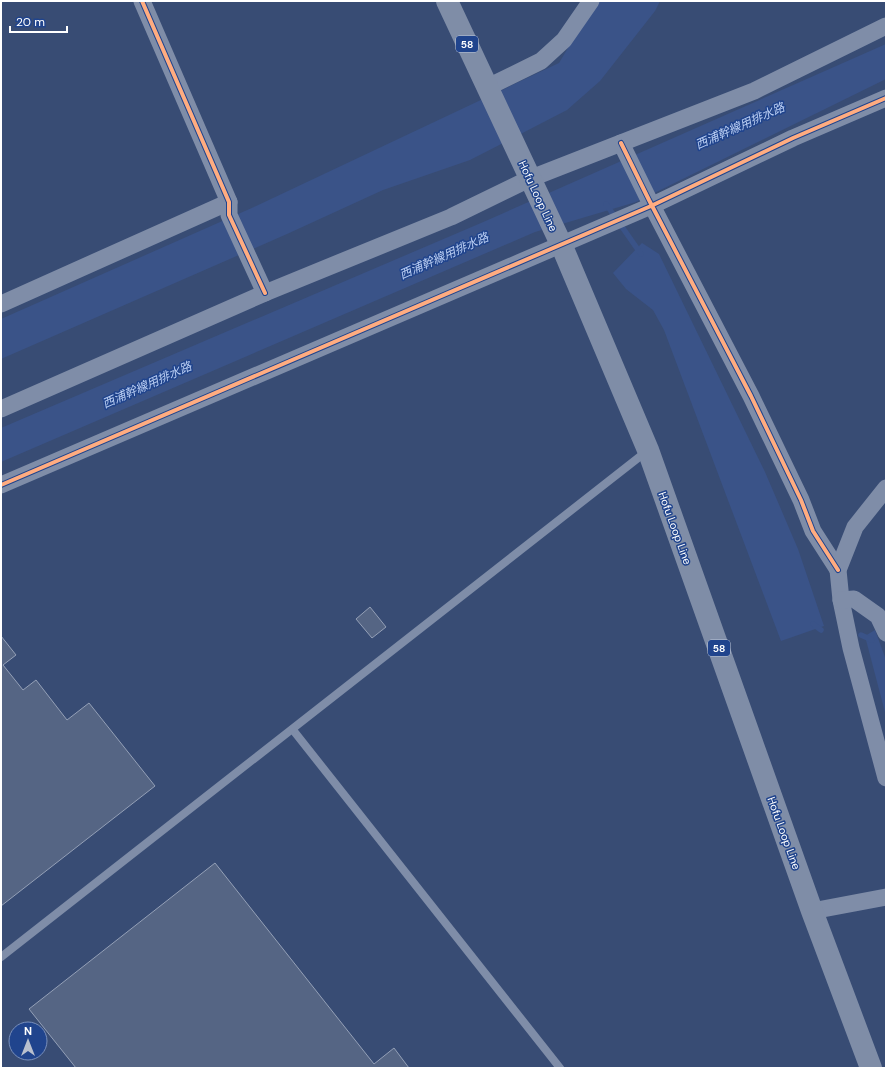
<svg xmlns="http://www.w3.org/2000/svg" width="887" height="1069" font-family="'DM Sans','Noto Sans JP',sans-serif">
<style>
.water{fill:#3a5388}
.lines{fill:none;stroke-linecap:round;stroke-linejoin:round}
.stream{stroke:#3a5388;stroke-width:5.5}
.building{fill:#556584;stroke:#94a0b7}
.service{stroke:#7f8da8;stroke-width:8}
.minor{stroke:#7f8da8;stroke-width:17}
.primary{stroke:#7f8da7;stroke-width:22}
.cycleway-casing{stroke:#20448d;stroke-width:6}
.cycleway{stroke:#ffac80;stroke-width:4}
.labels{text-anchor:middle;stroke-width:3;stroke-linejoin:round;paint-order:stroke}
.shield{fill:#20448d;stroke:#bcc7dd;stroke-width:1}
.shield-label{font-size:10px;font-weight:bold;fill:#fff}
.street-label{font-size:11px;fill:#fff;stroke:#20448d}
.water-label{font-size:12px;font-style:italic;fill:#bacef3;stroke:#20448d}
</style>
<rect width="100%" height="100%" fill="#384c74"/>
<g class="water">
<path d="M596,1H660L655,11L600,81L567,110L470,160L383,190L287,234L1,359V319L254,207L559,63Z"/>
<path d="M886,44V79L636,202L535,232L1,462V428L481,223Z"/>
<path d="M642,243L659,254L765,472L798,549L824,626L781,641L664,330L653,310L626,289L613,273Z"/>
<path d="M875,630L886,660V716L865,636Z"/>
</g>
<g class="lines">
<g class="stream">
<path d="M606,204L641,254"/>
<path d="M813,624L821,630"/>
<path d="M861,635L872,640"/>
</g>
</g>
<g class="building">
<path d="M370,607L386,627L372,638L356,619Z"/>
<path d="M1,636L16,655L3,665L23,690L36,680L67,720L89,703L155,786L1,906Z"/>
<path d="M215,863L374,1064L394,1048L409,1068H76L29,1009Z"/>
</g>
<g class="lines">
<g class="service">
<path d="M293,730L560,1068"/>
<path d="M1,957L647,451"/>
</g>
<g class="minor">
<path d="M142,1L229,202V215L265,293"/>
<path d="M488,87L541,61L564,40L591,1"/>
<path d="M621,143L649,200L751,396L801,500L813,531L838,570"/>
<path d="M1,304L229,202"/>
<path d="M1,409L265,293L451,217L529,179L754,91L886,26"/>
<path d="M1,485L651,206L793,138L886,98"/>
<path d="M886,488L855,527L838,570L841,600L851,648L886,778"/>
<path d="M841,600L854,599L878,616L886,633"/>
<path d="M812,911L886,897"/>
</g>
<path class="primary" d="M447,1L561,244L648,450L812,911L871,1068"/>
<g class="cycleway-casing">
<g id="cycleway">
<path d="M142,1L229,202V215L265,293"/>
<path d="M621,143L649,200L751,396L801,500L813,531L838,570"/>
<path d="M1,485L651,206L793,138L886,98"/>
</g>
</g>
<use href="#cycleway" class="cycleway"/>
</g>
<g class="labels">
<g class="shield">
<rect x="456" y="36" width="22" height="16" rx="3"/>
<rect x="708" y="640" width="22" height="16" rx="3"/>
</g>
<g class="shield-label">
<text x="467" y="48">58</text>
<text x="719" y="652">58</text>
</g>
<g class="street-label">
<text transform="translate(538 196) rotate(65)" y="4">Hofu Loop Line</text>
<text transform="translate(675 528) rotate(70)" y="4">Hofu Loop Line</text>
<text transform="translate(784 833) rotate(70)" y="4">Hofu Loop Line</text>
</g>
<g class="water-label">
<text transform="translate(740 126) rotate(-24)" y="4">西浦幹線用排水路</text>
<text transform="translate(444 256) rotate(-24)" y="4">西浦幹線用排水路</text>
<text transform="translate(147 385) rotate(-24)" y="4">西浦幹線用排水路</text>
</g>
</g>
<rect width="887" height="1069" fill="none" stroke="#ffffff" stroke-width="4"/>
<g transform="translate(28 1041)"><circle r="19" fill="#20448d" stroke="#798fbb"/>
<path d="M0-3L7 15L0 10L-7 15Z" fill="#b9c0ce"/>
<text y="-6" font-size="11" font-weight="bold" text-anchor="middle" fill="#ffffff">N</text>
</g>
<path d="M10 26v6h57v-6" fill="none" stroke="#ffffff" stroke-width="2"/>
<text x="16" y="26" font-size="12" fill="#ffffff" stroke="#20448d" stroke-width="3" paint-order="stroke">20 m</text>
</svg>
